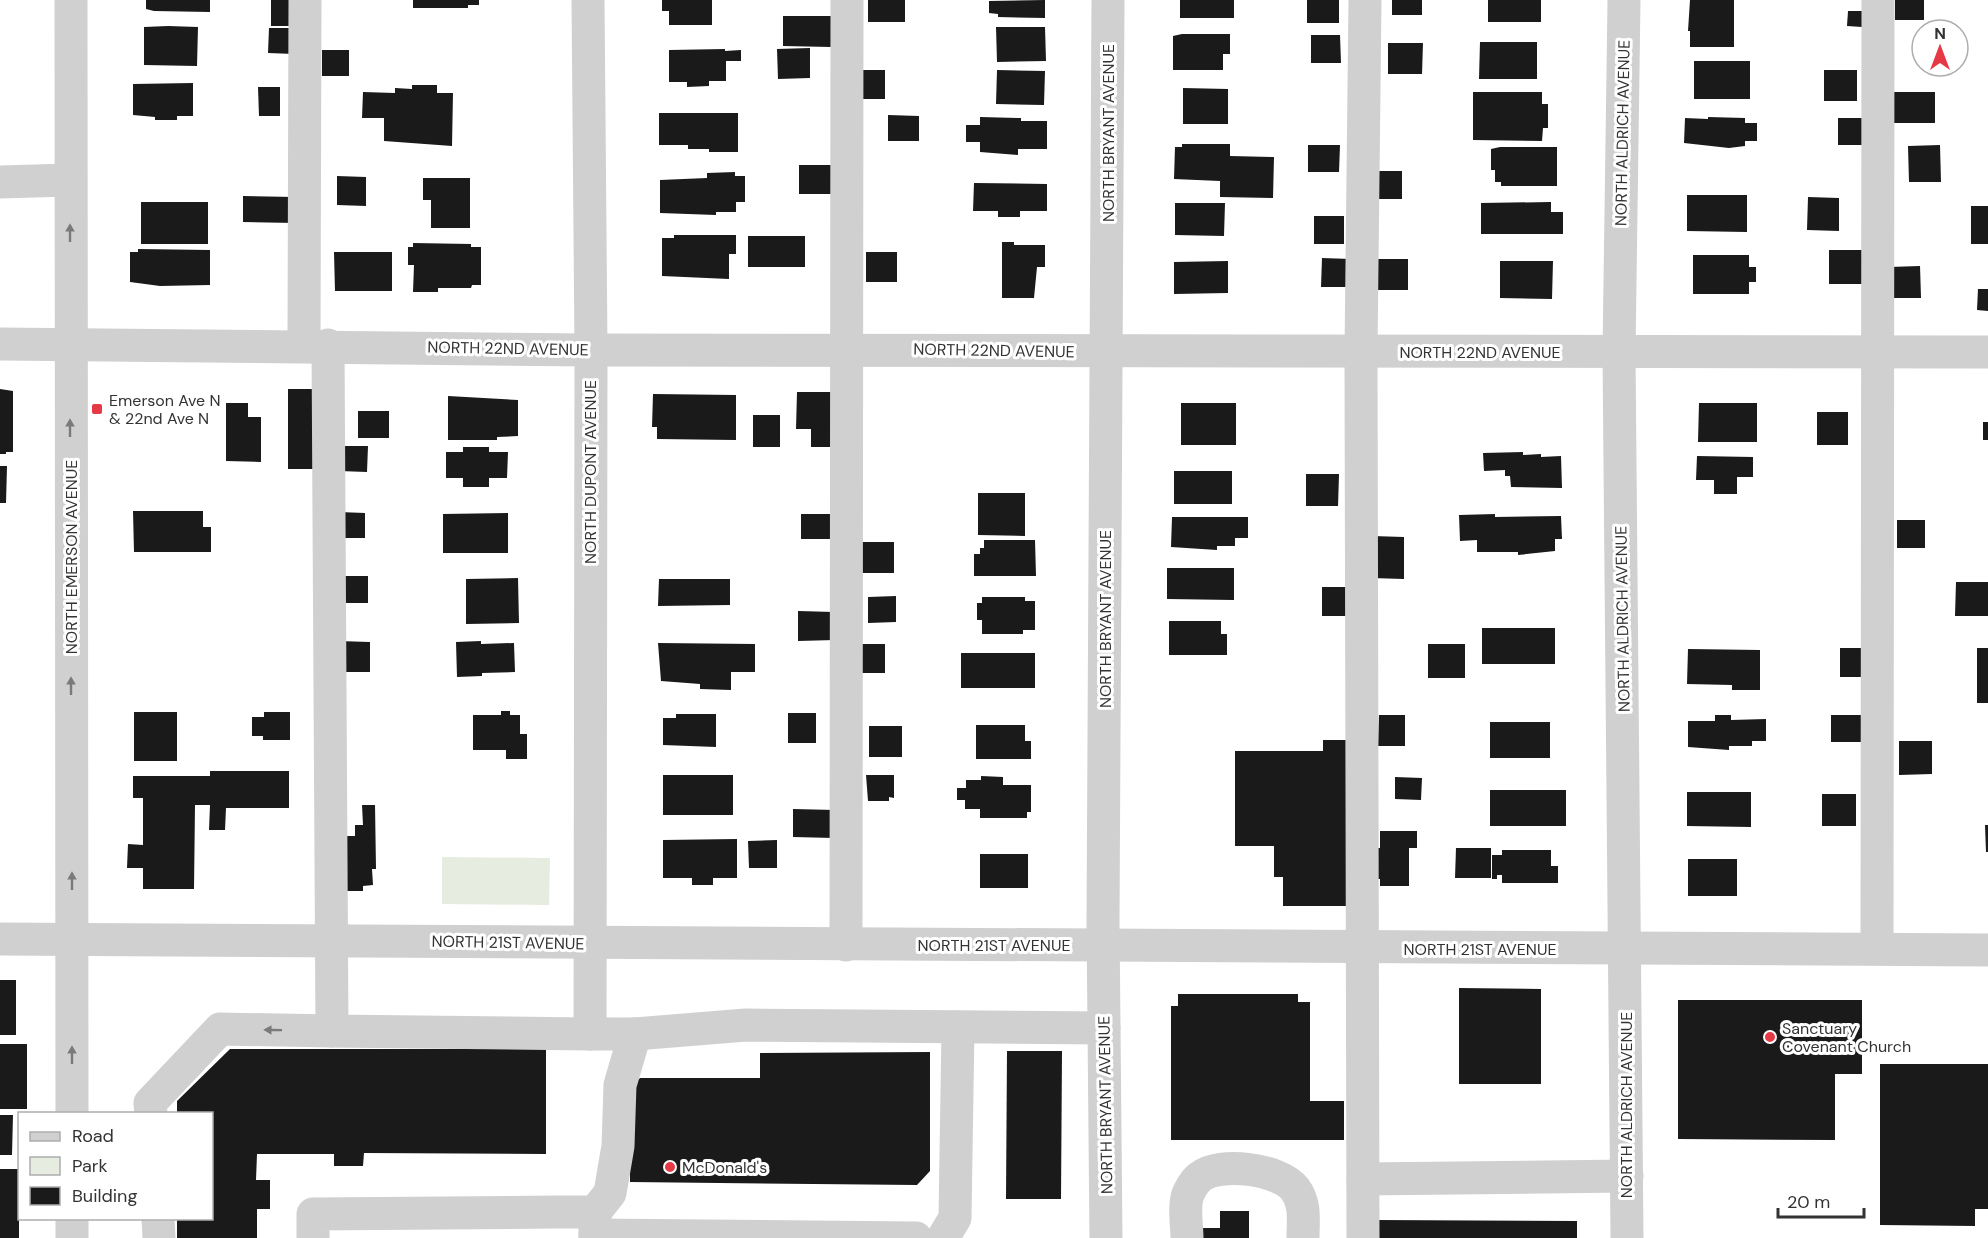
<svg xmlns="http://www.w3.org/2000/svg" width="1988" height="1238" font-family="'DM Sans',sans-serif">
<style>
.green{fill:#e6ecdf}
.building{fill:#1a1a1a}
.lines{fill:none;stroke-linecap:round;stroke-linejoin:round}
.minor{stroke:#d0d0d0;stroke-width:33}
.oneway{fill:#7a7a7a}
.poi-dot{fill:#e63946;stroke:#fff;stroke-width:2}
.labels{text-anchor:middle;stroke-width:6;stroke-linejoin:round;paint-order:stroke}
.street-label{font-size:16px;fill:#333;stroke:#fff}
.poi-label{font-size:16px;fill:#333;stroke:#fff;text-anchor:start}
</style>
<rect width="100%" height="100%" fill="#fff"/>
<path class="green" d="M442,857L550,858L549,905L442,904Z"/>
<g class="building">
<path d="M146,0H210V12L154,11L146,9Z"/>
<rect x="271" y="0" width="24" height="26"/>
<path d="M413,0H479V5H468V8H413Z"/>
<path d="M662,0H712V25H669V11H662Z"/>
<rect x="868" y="0" width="37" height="22"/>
<path d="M1045,0V18L998,17V14L989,13V1Z"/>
<rect x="1180" y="0" width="54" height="18"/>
<rect x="1307" y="0" width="32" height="23"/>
<rect x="1392" y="0" width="30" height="15"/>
<rect x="1488" y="0" width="53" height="22"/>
<path d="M1690,0H1734V47H1690V31H1688Z"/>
<rect x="1895" y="0" width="29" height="20"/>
<path d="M1848,11H1862V27L1847,26Z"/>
<path d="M783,16H831V47L783,46Z"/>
<path d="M168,26L198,27L197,66L144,65V27Z"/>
<path d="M996,27H1045L1046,61L997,62Z"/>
<path d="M269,28H295L294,54L268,53Z"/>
<path d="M1182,34H1230V54H1223V70H1173V36Z"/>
<path d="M1311,35H1340L1341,63H1311Z"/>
<path d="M1480,42H1537V79H1479Z"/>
<path d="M1388,43H1423L1422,74H1388Z"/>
<path d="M810,48V78L778,79L777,49Z"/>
<path d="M725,49V51L741,50V61H726V81H709V86L687,87V82H669V50Z"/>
<rect x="322" y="50" width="27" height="26"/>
<rect x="1694" y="61" width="56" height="38"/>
<rect x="857" y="70" width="28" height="29"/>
<path d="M997,70L1045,71L1044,105L996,104Z"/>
<rect x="1824" y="70" width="33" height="31"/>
<path d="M193,83V116H177V120H155V117L133,115V84Z"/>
<path d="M412,85H437V93H453L452,146L384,141V118H362L363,92L395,93V88L412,89Z"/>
<path d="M258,87H280V116H259Z"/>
<path d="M1183,88L1228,89V124H1183Z"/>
<path d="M1473,92H1542V104H1548V128H1543L1542,141L1473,140Z"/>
<rect x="1890" y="92" width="45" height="31"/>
<path d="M659,113H738V152H709V149H688V145H659Z"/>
<path d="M888,115L919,116V141H888Z"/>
<path d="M980,117L1021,118V121H1047V149H1018V155L980,152V142H966V125H980Z"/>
<path d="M1708,117L1745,118V123H1757V141H1745V146L1729,148L1684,143L1685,118L1708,119Z"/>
<path d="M1838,118H1865L1866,145H1838Z"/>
<path d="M1182,144H1230V156L1274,157L1273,198L1220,197V181L1174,179L1175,147H1182Z"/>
<path d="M1308,145H1340L1339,172H1308Z"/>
<path d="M1940,145L1941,182H1909L1908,146Z"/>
<path d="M1500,147H1557V186H1501V182H1495V170H1491V149Z"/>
<rect x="799" y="165" width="37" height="29"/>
<rect x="1373" y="171" width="29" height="28"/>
<path d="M735,172V176H745V202H736V212H716V215L660,213V180L707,178V173Z"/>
<path d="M337,176L366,177V206L337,205Z"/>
<path d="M423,178H470V228H431V200H423Z"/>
<path d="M974,183L1047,184V211H1020V217H998V211H973Z"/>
<path d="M1687,195H1747V232L1687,231Z"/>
<path d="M243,196L295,197V223L243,222Z"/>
<path d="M1808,197L1839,198V231L1807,230Z"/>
<rect x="141" y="202" width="67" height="42"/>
<path d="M1551,202V212H1563V234H1481V203Z"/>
<path d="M1175,203H1225L1224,236L1175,235Z"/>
<rect x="1971" y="206" width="17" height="38"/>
<rect x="1314" y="216" width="30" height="28"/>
<path d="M674,235H736V254H729V279L662,276V238H674Z"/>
<rect x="748" y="236" width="57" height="31"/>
<path d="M1002,242H1014V245H1045V267H1037L1034,298H1002Z"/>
<path d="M413,243L471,244V247H481V285H472L471,288H438V292H413L414,265H408V247H413Z"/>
<path d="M138,249L210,250V285L160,286L130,282V252H138Z"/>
<rect x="1829" y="250" width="34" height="34"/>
<path d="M334,252H392V291H335Z"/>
<rect x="866" y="252" width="31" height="30"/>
<path d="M1693,255H1749V267H1756V282H1749V294H1693Z"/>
<path d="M1322,258L1351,259V287H1321Z"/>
<rect x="1372" y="259" width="36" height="31"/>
<path d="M1228,261V293L1174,294V262Z"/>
<path d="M1500,261H1553L1552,299L1500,298Z"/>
<path d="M1920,266L1921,298H1890L1889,267Z"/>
<path d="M1978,289H1988V311L1977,310Z"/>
<path d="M0,389L13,391V452H6V454H0Z"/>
<rect x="288" y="389" width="30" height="80"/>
<path d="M797,392H833V447H811V429H796Z"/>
<path d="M653,394L736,395V440L657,439V427H652Z"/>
<path d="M448,396L518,400V436L497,437V440H448Z"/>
<path d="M226,403H248V417H261V462L226,461Z"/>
<rect x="1181" y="403" width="55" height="42"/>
<path d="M1699,403H1757V442H1698Z"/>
<rect x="358" y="411" width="31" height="27"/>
<rect x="1817" y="412" width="31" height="33"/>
<rect x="753" y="415" width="27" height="32"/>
<rect x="1983" y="422" width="5" height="18"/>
<path d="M340,446H368L367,472L339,471Z"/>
<path d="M463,447H489V452H508L507,478H489V487H463V478H446V452H463Z"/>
<path d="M1523,452V455L1541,454V457L1561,456L1562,488L1511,487L1510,476H1505V470L1484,471L1483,453Z"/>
<path d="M1697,456L1753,457V477H1737V494H1714V480H1696Z"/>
<path d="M0,466H7L6,503H0Z"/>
<rect x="1174" y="471" width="58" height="33"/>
<path d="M1306,474H1339L1338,506H1306Z"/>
<path d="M978,493H1025V536L978,535Z"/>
<path d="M133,511H203V527H211V552H134Z"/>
<path d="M339,512L365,513V538H339Z"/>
<path d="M508,513V553H443V514Z"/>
<rect x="801" y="514" width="31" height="25"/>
<path d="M1495,514V517L1561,516L1562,539H1555V551L1518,555V552H1477V540L1460,541L1459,515Z"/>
<path d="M1172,517H1248V538H1235V546H1217V550L1171,547Z"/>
<rect x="1897" y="520" width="28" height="28"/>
<path d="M1372,536L1404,537V579L1371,578Z"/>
<path d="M984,540H1035L1036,576H974V554H980V548H984Z"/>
<rect x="857" y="542" width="37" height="31"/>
<path d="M1167,568H1234V600L1167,599Z"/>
<path d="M339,576H368V603H338Z"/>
<path d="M518,578L519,623L466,624V579Z"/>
<path d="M659,579H730V605L658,606Z"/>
<path d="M1956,582H1988V616H1955Z"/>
<rect x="1322" y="587" width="30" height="29"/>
<path d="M896,596V622L868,623V597Z"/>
<path d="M982,597H1025V601H1035V630H1023V634H982V620H977V603H982Z"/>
<path d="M798,611L834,612L835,640L798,641Z"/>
<path d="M1169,621H1221V634H1227V655H1169Z"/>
<rect x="1482" y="628" width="73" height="36"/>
<path d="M338,641L370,642V672H337Z"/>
<path d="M481,641V644L514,643L515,672L482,673V676L457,677L456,642Z"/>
<path d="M658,643L755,644V672H731V690L700,689V684L661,681Z"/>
<rect x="856" y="644" width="29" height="29"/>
<rect x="1428" y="644" width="37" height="34"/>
<path d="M1840,648H1868L1867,677H1840Z"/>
<rect x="1977" y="648" width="11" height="55"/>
<path d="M1688,649L1760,650V690H1732V685L1687,684Z"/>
<rect x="961" y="653" width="74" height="35"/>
<path d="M501,711H510V715H520V734H527V759H506V750H473V715H501Z"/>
<rect x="134" y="712" width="43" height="49"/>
<path d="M264,712H290V740H263V736H252V717H264Z"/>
<rect x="788" y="713" width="28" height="30"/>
<path d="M676,714H716V747L663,745V718H676Z"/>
<path d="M1379,715H1405V746H1378Z"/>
<path d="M1715,715H1731V720L1766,719V741H1752V746H1729V750L1688,747V721H1715Z"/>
<rect x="1831" y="715" width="36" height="27"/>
<rect x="1490" y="722" width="60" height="36"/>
<path d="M976,725H1025V741H1031V759H976Z"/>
<rect x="869" y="726" width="33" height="31"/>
<path d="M1323,740H1354V906H1283V877H1274V846H1235V751H1323Z"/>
<path d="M1899,741H1932V774L1899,775Z"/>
<path d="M210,771H289V808H226L225,830H209L210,805H195L194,889H143V868H127L128,844L143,845V798H133V776H210Z"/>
<rect x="663" y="775" width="70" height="40"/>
<path d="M866,775H894V798L889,797V801H868Z"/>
<path d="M981,776L1003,777V785H1031V812H1027V818H980V809H965V800H957V788H966V780H981Z"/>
<path d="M1395,777L1422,778L1421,800L1395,799Z"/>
<rect x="1490" y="790" width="76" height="36"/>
<path d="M1687,792H1751V827L1687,826Z"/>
<rect x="1822" y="794" width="34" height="32"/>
<path d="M362,805H375L376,869H372L373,885L363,886V891H342L340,836H355V825H363Z"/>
<path d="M793,809L835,810L834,838L793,837Z"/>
<path d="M1985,825H1988V852H1986Z"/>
<path d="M1380,831H1417V848H1409V886H1380V879H1374V848H1380Z"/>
<path d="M737,839V878H713V885H692V878H663V840Z"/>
<path d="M777,840V868H749L748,841Z"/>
<path d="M1456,848H1491V878H1455Z"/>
<path d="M1502,850H1551V866H1558V883H1502V875H1497V879H1492V855H1502Z"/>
<rect x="980" y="854" width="48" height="34"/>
<rect x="1688" y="859" width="49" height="37"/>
<rect x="0" y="980" width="16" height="55"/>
<path d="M1459,988L1541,989V1084H1459Z"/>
<path d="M1178,994H1298V1002H1310V1101H1344V1140H1171V1006H1178Z"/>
<path d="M1678,1000H1862V1074H1835V1140L1678,1139Z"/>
<rect x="0" y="1044" width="27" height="65"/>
<path d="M230,1049H546V1154L364,1153L363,1166H334V1154H257L256,1180H270V1209H257V1238H177V1218H212V1114H177V1101Z"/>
<path d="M1007,1051H1062L1061,1199H1006Z"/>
<path d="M930,1052V1171L917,1185L630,1182V1100L634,1084L640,1078H760V1053Z"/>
<path d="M1880,1064H1988V1209H1975V1226L1880,1225Z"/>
<path d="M0,1115H13L12,1155H0Z"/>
<rect x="0" y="1169" width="19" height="69"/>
<path d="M1220,1211H1249V1238H1203V1228H1220Z"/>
<path d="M1375,1220L1577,1221V1238H1375Z"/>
</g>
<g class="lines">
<g class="minor">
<path d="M71,0L72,1114"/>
<path d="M588,0L591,350L590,1034H635L620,1085L618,1146L610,1193L595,1212"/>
<path d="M1624,0L1619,353L1627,1238"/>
<path d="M0,182L70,180"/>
<path d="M0,344L591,350L1988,352"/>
<path d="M304,345L305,0"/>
<path d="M328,345L332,1031L590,1034"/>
<path d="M0,939L1988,950"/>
<path d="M846,945L847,0"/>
<path d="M1877,948L1878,0"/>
<path d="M635,1034L746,1025L1104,1028"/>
<path d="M151,1114L150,1103L220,1029L332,1031"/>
<path d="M1363,1179L1627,1176"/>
<path d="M158,1218L159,1238"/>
<path d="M595,1235L916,1238"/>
<path d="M72,1238V1218"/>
<path d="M313,1238V1214L556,1212H595V1238"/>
<path d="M943,1238L955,1218L958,1027"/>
<path d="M1106,1238L1103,922L1108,0"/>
<path d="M1187,1238C1187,1226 1183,1203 1189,1192C1191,1188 1196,1180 1200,1177C1219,1161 1280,1169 1295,1189C1306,1204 1303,1220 1303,1238"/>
<path d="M1363,1238L1361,352L1365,0"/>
</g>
</g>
<defs><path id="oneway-solid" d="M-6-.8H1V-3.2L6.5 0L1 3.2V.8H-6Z" transform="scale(1.5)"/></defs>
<g class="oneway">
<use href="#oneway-solid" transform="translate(70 233) rotate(-90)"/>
<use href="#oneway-solid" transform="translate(70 428) rotate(-90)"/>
<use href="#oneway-solid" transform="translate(71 686) rotate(-90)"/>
<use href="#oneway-solid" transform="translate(72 881) rotate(-90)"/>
<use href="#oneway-solid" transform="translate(273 1030) rotate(-179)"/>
<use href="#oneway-solid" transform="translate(72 1055) rotate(-90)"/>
</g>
<g class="poi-dot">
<rect x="91" y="403" width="12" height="12" rx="3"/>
<circle cx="1770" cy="1037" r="6"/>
<circle cx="670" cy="1167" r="6"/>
</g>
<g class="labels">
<g class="street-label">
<text transform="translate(1108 133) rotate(-90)" y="6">NORTH BRYANT AVENUE</text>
<text transform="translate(1622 133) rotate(-89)" y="6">NORTH ALDRICH AVENUE</text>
<text transform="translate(508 348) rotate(1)" y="6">NORTH 22ND AVENUE</text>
<text transform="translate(994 350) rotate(1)" y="6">NORTH 22ND AVENUE</text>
<text x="1480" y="358">NORTH 22ND AVENUE</text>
<text transform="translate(590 472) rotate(-90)" y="6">NORTH DUPONT AVENUE</text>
<text transform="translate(71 557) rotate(-90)" y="6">NORTH EMERSON AVENUE</text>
<text transform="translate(1105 619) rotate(-90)" y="6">NORTH BRYANT AVENUE</text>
<text transform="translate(1622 619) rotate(-91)" y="6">NORTH ALDRICH AVENUE</text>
<text transform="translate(508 942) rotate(1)" y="6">NORTH 21ST AVENUE</text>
<text x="994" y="951">NORTH 21ST AVENUE</text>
<text x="1480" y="955">NORTH 21ST AVENUE</text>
<text transform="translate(1105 1105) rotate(-91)" y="6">NORTH BRYANT AVENUE</text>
<text transform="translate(1626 1105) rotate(-90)" y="6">NORTH ALDRICH AVENUE</text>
</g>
<g class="poi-label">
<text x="109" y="406">Emerson Ave N<tspan x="109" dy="18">&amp; 22nd Ave N</tspan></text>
<text x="1782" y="1034">Sanctuary<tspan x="1782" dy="18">Covenant Church</tspan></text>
<text x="682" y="1173">McDonald's</text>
</g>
</g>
<rect x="18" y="1112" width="195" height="108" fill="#ffffff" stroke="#adadad" stroke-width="1.5"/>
<rect x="30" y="1132" width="30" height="9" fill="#d0d0d0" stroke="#adadad" stroke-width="1.5"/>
<text x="72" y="1142" font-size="18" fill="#333333">Road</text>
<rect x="30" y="1157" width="30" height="18" fill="#e6ecdf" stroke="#adadad" stroke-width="1.5"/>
<text x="72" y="1172" font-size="18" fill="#333333">Park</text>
<rect x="30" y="1187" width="30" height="18" fill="#1a1a1a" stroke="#adadad" stroke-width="1.5"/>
<text x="72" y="1202" font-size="18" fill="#333333">Building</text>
<g transform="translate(1940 48)"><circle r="28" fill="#ffffff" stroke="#adadad" stroke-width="1.5"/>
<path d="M0-4.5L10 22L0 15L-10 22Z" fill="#e63946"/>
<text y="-9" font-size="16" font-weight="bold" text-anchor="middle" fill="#333333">N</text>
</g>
<path d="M1778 1208v9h86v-9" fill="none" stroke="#333333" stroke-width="3"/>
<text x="1787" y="1208" font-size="18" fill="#333333" stroke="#ffffff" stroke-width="4.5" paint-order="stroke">20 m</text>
</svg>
